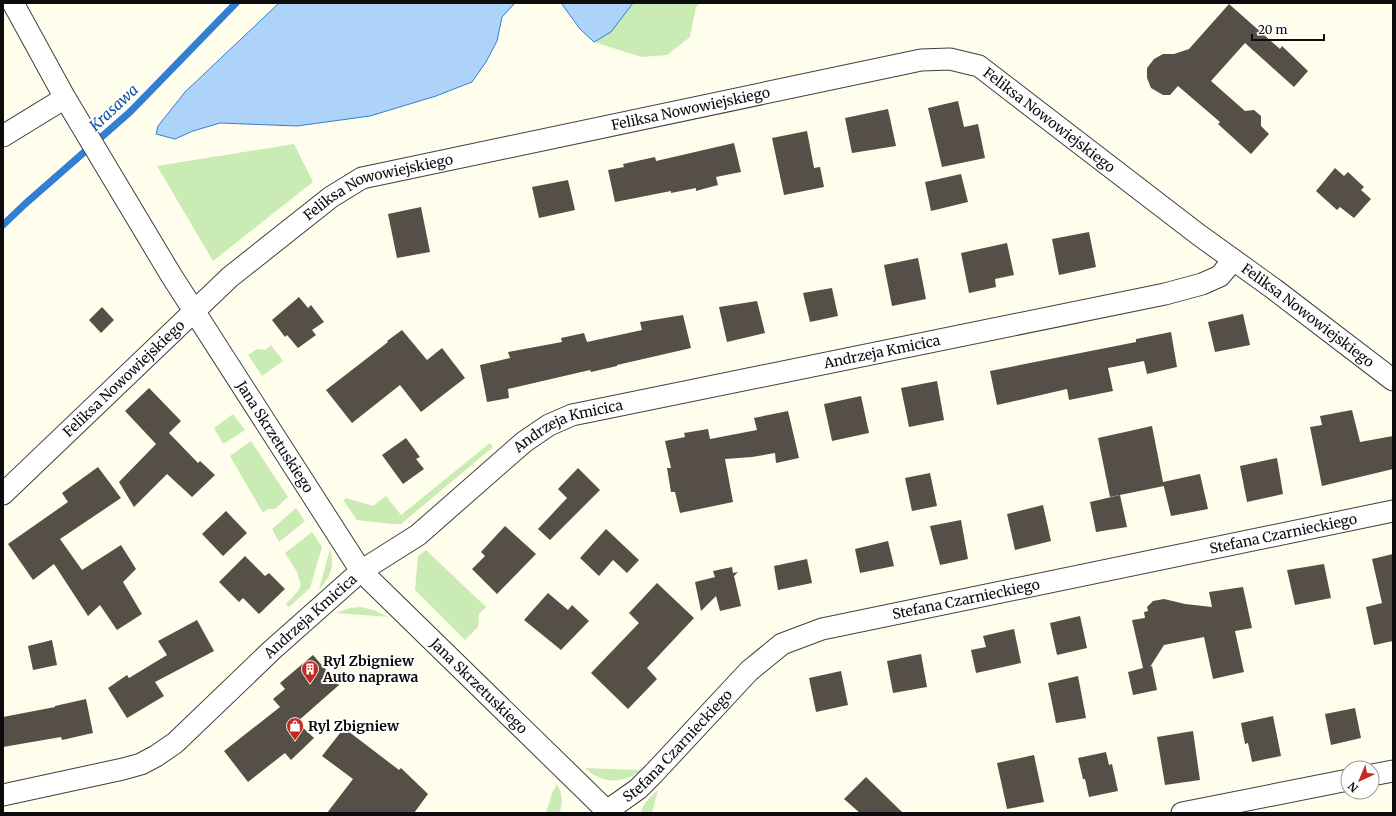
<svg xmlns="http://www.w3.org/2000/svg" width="1396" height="816" font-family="Merriweather,serif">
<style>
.green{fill:#caebb4}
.water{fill:#aed3f9;stroke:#327ed3}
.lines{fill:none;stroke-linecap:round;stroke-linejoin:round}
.stream{stroke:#327ed3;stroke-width:7}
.building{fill:#564f48}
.street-casing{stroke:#3f3f3f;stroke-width:23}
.street{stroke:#fff;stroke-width:21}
.labels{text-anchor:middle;stroke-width:4;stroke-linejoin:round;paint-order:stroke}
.street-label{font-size:14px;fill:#0c0c0c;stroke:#fff}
.poi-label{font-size:14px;font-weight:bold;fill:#0c0c0c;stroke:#fff;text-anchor:start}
.water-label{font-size:15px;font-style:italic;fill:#1151a3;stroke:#fff}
</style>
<rect width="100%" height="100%" fill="#fffeec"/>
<g class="green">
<path d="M633,3H700L696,7L690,37L667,55L641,57L594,42L611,32Z"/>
<path d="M294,144L313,182L213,261L157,166Z"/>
<path d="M271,345L283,361L262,376L248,355L257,349L265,350Z"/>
<path d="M233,414L245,430L223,444L214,428Z"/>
<path d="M251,441L288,497L275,509H268L263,513L230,456Z"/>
<path d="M490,443L493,447L401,524H391L357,520L343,500L346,498L373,506L386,496L401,515Z"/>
<path d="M296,508L305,521L279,542L272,529Z"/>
<path d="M312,532L322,547L310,588L289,607L286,604L298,591L301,585L297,572L285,553Z"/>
<path d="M330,549C335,565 331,577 319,589Z"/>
<path d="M426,550L486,607L479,614L478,627L465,640L415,590L418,556Z"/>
<path d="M361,607L373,610L389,617L336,613L350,608Z"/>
<path d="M585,768L638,770L640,771C622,784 601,784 585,768Z"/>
<path d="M557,784C562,794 564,803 559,813H546L552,793Z"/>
<path d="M658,790L652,813H641C643,803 650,797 658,790Z"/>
</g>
<g class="water">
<path d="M279,3H515L502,17L497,41L486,62L472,82L436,96L370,116L297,126L220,123L193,131L175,139L156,134L158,126L185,92Z"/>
<path d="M561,3H633L611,32L594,42L580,29Z"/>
</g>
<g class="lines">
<path class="stream" d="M3,225L25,204L130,112L236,3"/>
</g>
<g class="building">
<path d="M1229,4L1280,49L1282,46L1308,71L1294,87L1245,43L1211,81L1245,111L1254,110L1261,116V126L1269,134L1251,154L1218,124L1220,122L1178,86L1170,95H1163L1151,88L1147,78V68L1154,59L1163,54H1174L1189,49Z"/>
<path d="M958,101L964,127L978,124L985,158L942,167L928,108Z"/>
<path d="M888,109L896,146L852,153L845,118Z"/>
<path d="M807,131L814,168L820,167L824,187L784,195L772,138Z"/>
<path d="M734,143L741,172L716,177L718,185L696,191V188L671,193V191L615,202L608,170L624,167L623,164L655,157L656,161Z"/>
<path d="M1335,168L1344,176L1348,172L1364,187L1361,190L1371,199L1354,218L1340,207L1337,210L1316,191Z"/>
<path d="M961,174L968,202L931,211L925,182Z"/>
<path d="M568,180L575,210L539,218L532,187Z"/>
<path d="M421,207L430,252L397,258L388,214Z"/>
<path d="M1089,232L1096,267L1059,275L1052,239Z"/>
<path d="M1007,243L1014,275L995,279L996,287L969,293L961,253Z"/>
<path d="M918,258L926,299L892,306L884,265Z"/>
<path d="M832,288L838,316L810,322L803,293Z"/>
<path d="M299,297L308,308L311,305L324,322L312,330L316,335L298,348L287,335L285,337L272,320Z"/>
<path d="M757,301L765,333L727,342L719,307Z"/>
<path d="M102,307L114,320L101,333L89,320Z"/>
<path d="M1243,314L1250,345L1215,352L1208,322Z"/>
<path d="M683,315L691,348L617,365V366L591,372L590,370L508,389L509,398L487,402L480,365L510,358L508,352L562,342L561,338L584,333L587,342L642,330L640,322Z"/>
<path d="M402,330L427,360L442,348L465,378L421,412L400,385L352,423L326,390L388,342L387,341Z"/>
<path d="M1171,332L1177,367L1147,374L1144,361L1108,368L1113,391L1069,400L1067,389L997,405L990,371L1136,342V339Z"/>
<path d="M937,381L944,420L909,427L901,388Z"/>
<path d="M149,388L181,421L169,433L198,463L200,461L215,475L192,497L167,474L134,507L119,482L156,444L125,411Z"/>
<path d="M861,396L869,433L832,441L824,404Z"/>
<path d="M1352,410L1360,442L1393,436V469L1322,486L1310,427L1322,425L1320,416Z"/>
<path d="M788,411L799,458L776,463L775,453L752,457L725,459L733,502L680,513L675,492H671L667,468H671L665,441L685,437L684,433L708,429L710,439L757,430L754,418Z"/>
<path d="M1152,426L1163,482L1200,474L1208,509L1171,516L1163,483L1164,486L1110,497L1098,438Z"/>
<path d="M406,438L420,457L416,459L424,469L403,484L382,455Z"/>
<path d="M1277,458L1283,494L1247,502L1240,466Z"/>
<path d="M98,467L121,498L60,539L82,570L121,545L136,569L123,582L142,614L117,630L100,605L88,616L54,564L33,580L8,544L68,502L62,493Z"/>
<path d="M578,468L600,490L550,540L538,529L567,498L558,489Z"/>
<path d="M930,473L937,506L912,511L905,478Z"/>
<path d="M1120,495L1127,527L1096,532L1090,502Z"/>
<path d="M1043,505L1051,541L1015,550L1007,514Z"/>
<path d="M226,511L247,533L223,556L202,534Z"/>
<path d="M961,520L968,559L940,565L930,526Z"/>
<path d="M505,526L536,554L497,594L472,569L485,556L481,552Z"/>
<path d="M606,529L639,560L627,573L613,560L599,576L580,558Z"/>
<path d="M888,541L894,566L860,573L855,549Z"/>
<path d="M1393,554V641L1374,645L1366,607L1382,603L1372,559Z"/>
<path d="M245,556L265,576L269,573L285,589L259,614L243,598L239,602L219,582Z"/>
<path d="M807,559L812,583L778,590L774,566Z"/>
<path d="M1324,564L1331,598L1295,605L1287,570Z"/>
<path d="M732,567L733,573L738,572L734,576L741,606L720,611L716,596L701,611L695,582L715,577L713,571Z"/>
<path d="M657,583L694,618L647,668L657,679L628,709L591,673L639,623L629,613Z"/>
<path d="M1243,587L1252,628L1235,631L1244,672L1213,679L1204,637L1164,645L1150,667L1152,666L1157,690L1133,695L1128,672L1143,668L1132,620L1145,618L1144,612L1148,611L1147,607L1153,601L1164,599L1185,604L1212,607L1209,592Z"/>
<path d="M548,593L568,610L572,605L589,621L561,650L524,620Z"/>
<path d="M1080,616L1087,648L1057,655L1050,623Z"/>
<path d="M197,620L214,651L155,682L164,696L127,718L108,688L127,675L129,678L167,655L158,641Z"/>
<path d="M1014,629L1021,663L976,673L971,650L986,647L983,636Z"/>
<path d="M52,640L57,665L33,670L28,646Z"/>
<path d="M921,654L927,687L893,693L887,661Z"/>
<path d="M313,655L339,685L297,722L314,738L291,760L285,753L248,782L224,751L280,707L273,699L285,689L280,683Z"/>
<path d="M841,671L848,705L816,712L809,678Z"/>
<path d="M1078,676L1086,718L1056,723L1048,683Z"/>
<path d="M86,699L93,733L62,740L61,737L3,747V717L55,707V706Z"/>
<path d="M1355,708L1361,738L1331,745L1325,714Z"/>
<path d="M1273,716L1281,756L1252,762L1248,743L1245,744L1241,723Z"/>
<path d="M344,728L399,770L401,768L428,794L414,813H327L353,779L322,756Z"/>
<path d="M1193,731L1200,780L1165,785L1157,737Z"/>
<path d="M1106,752L1109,765L1112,764L1118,791L1089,797L1085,779H1083L1078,758Z"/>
<path d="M1034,755L1044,802L1007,809L997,763Z"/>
<path d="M866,777L903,813H860L844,799Z"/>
</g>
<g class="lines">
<g class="street-casing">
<g id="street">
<path id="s1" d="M13,3L65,98L171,275L361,571L609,813"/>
<path d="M3,136L65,98"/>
<path id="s2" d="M3,494L230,277L331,197L362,178L921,60L950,59L979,66L1199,235L1274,289L1393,380"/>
<path d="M1372,775L1393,771"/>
<path id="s3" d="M3,795L123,769L141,764L156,756L175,743L272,650L361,571L418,535L524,442L549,425L572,415L1165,294L1202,284L1220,276L1233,260"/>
<path id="s4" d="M604,813L638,789L654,773L749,671L782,644L822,629L1393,511"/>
<path d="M1182,813L1348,780"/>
</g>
</g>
<use href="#street" class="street"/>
</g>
<defs>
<g id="building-pin" transform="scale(0.9)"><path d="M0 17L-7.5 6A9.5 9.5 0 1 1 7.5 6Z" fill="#c22c1f" stroke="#fff"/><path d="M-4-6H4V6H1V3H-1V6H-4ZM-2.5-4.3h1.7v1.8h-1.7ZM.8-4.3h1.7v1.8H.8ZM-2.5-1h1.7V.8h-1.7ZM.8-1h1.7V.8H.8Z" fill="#fff"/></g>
<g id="shop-pin" transform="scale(0.9)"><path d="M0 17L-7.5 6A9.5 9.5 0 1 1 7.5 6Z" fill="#c22c1f" stroke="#fff"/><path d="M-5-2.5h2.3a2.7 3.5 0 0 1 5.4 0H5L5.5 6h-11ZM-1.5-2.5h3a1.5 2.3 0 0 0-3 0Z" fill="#fff"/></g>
</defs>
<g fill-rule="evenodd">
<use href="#building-pin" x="310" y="669"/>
<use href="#shop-pin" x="295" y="726"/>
</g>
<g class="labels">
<g class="street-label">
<text dy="5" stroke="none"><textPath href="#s2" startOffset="815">Feliksa Nowowiejskiego</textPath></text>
<text dy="5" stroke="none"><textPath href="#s2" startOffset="1198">Feliksa Nowowiejskiego</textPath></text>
<text dy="5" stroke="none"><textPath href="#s2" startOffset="491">Feliksa Nowowiejskiego</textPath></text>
<text dy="5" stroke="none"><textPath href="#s2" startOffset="1522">Feliksa Nowowiejskiego</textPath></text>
<text dy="5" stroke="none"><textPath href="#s3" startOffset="1015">Andrzeja Kmicica</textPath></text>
<text dy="5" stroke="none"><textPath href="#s2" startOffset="167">Feliksa Nowowiejskiego</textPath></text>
<text dy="5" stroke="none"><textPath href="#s3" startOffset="691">Andrzeja Kmicica</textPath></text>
<text dy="5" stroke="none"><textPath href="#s1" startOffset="507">Jana Skrzetuskiego</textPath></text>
<text dy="5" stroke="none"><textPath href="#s4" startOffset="760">Stefana Czarnieckiego</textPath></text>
<text dy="5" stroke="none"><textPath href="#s4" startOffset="436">Stefana Czarnieckiego</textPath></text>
<text dy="5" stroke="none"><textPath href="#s3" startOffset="367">Andrzeja Kmicica</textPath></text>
<text dy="5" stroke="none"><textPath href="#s1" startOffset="831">Jana Skrzetuskiego</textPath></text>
<text dy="5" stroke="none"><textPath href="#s4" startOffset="100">Stefana Czarnieckiego</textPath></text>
</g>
<g class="poi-label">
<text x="323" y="666">Ryl Zbigniew<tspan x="323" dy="16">Auto naprawa</tspan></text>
<text x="308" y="731">Ryl Zbigniew</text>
</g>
<g class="water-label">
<text transform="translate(114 108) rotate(-43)" y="5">Krasawa</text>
</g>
</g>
<rect width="1396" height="816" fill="none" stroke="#0c0c0c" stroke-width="8"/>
<g transform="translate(1360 780) rotate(224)"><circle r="19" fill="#ffffff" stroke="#9e9e9e"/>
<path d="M0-3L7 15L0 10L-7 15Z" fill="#c22c1f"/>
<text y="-6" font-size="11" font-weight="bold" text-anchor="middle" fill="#0c0c0c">N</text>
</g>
<path d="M1252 34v6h72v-6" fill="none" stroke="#0c0c0c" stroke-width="2"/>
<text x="1258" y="34" font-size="12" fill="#0c0c0c" stroke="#ffffff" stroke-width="3" paint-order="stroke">20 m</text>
</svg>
